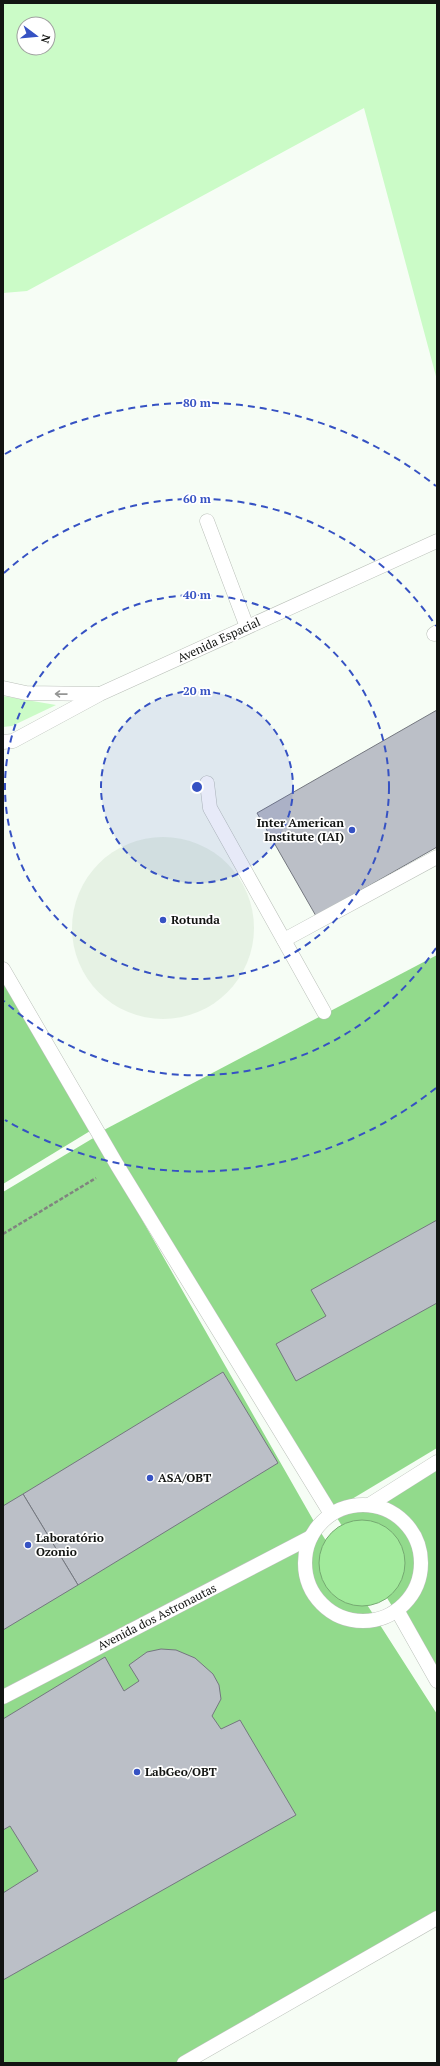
<svg xmlns="http://www.w3.org/2000/svg" width="440" height="2066" font-family="'PT Serif',serif">
<style>
.built{fill:#e6f2e4}
.green{fill:#cbfbc7;fill-rule:evenodd}
.forest{fill:#92da8c}
.water{fill:#a1ea9b;stroke:#76aa72}
.building{fill:#bbbfc7;stroke:#74777f}
.lines{fill:none;stroke-linecap:round;stroke-linejoin:round}
.lane-casing{stroke:#bbc1ba;stroke-width:15}
.path{stroke:#80847f;stroke-width:2.5;stroke-dasharray:4 2;stroke-linecap:butt}
.lane{stroke:#fff;stroke-width:14}
.oneway{stroke:#949594}
.ring{fill:none;stroke:#3652c3;stroke-width:2;stroke-dasharray:7 5}
.poi-dot{fill:#3652c3;stroke:#fff;stroke-width:1.5}
.labels{text-anchor:middle;stroke-width:3.5;stroke-linejoin:round;paint-order:stroke}
.street-label{font-size:12px;fill:#121412;stroke:#fff}
.poi-label{font-size:12px;font-weight:bold;fill:#121412;stroke:#fff;text-anchor:start}
.centre{fill:#3652c3;stroke:#fff;stroke-width:2}
.ring-label{font-size:12px;text-anchor:middle;font-weight:bold;fill:#3652c3;stroke:#fff;stroke-width:3.5;stroke-linejoin:round;paint-order:stroke}
</style>
<rect width="100%" height="100%" fill="#f6fdf5"/>
<circle class="built" cx="163" cy="928" r="91"/>
<g class="green">
<path d="M3,3H437V380L364,108L27,291L3,293ZM24,24H48V48H24Z"/>
<path d="M3,696L56,705L12,726L3,727Z"/>
</g>
<g class="forest">
<path d="M437,955V1448L332,1511L102,1131Z"/>
<path d="M3,969L95,1128L3,1184Z"/>
<path d="M95,1137L316,1525L437,1714V1911L184,2063H3V1192Z"/>
<path d="M437,1457V1678L337,1518Z"/>
</g>
<circle class="water" cx="362" cy="1563" r="43"/>
<g class="building">
<path d="M437,710V847L316,916L257,813Z"/>
<path d="M437,1220V1303L296,1381L276,1344L326,1316L311,1290Z"/>
<path d="M223,1372L278,1463L78,1585L23,1494Z"/>
<path d="M23,1494L78,1585L3,1630V1506Z"/>
<path d="M161,1649L176,1650L195,1658L213,1674L219,1685L221,1699L212,1716L221,1729L240,1720L296,1815L3,1980V1893L38,1871L10,1826L3,1830V1719L105,1657L124,1691L139,1681L129,1665L147,1652Z"/>
</g>
<g class="lines">
<g class="lane-casing">
<g id="lane">
<path d="M207,521L247,627"/>
<path d="M434,634L437,632"/>
<path d="M3,688L26,693L98,694"/>
<path d="M3,742L13,741L100,694L437,541"/>
<path d="M207,783L210,808L324,1012"/>
<path d="M284,940L437,857"/>
<path d="M3,969L117,1165L331,1514"/>
<path d="M369,1505L437,1462"/>
<circle cx="363" cy="1563" r="58"/>
<path d="M397,1610L437,1681"/>
<path d="M3,1697L311,1537"/>
<path d="M184,2063L437,1918"/>
</g>
</g>
<path class="path" d="M3,1234L96,1178"/>
<use href="#lane" class="lane"/>
</g>
<defs><path id="oneway-shaft" d="M-6 0H5M1.5-3L5.5 0L1.5 3" fill="none" stroke-width="1.6" stroke-linecap="round" stroke-linejoin="round"/></defs>
<use class="oneway" href="#oneway-shaft" transform="translate(61 694) rotate(-179)"/>
<circle cx="197" cy="787" r="96" fill="#3652c3" fill-opacity=".12"/>
<g class="ring">
<circle cx="197" cy="787" r="96"/>
<circle cx="197" cy="787" r="192"/>
<path d="M436 948A288 288 0 0 1 4 1001M4 573A288 288 0 0 1 436 626"/>
<path d="M436 1088A384 384 0 0 1 5 1120M5 454A384 384 0 0 1 436 486"/>
</g>
<g class="poi-dot">
<circle cx="352" cy="830" r="4"/>
<circle cx="163" cy="920" r="4"/>
<circle cx="150" cy="1478" r="4"/>
<circle cx="28" cy="1545" r="4"/>
<circle cx="137" cy="1772" r="4"/>
</g>
<g class="labels">
<g class="street-label">
<text transform="translate(219 640) rotate(-25)" y="4">Avenida Espacial</text>
<text transform="translate(157 1617) rotate(-27)" y="4">Avenida dos Astronautas</text>
</g>
<g class="poi-label">
<text x="344" y="827" text-anchor="end">Inter American<tspan x="344" dy="14">Institute (IAI)</tspan></text>
<text x="171" y="924">Rotunda</text>
<text x="158" y="1482">ASA/OBT</text>
<text x="36" y="1542">Laboratório<tspan x="36" dy="14">Ozonio</tspan></text>
<text x="145" y="1776">LabGeo/OBT</text>
</g>
</g>
<circle cx="197" cy="787" r="6" class="centre"/>
<g class="ring-label">
<text x="197" y="407">80 m</text>
<text x="197" y="503">60 m</text>
<text x="197" y="599">40 m</text>
<text x="197" y="695">20 m</text>
</g>
<rect width="440" height="2066" fill="none" stroke="#121412" stroke-width="8"/>
<g transform="translate(36 36) rotate(106)"><circle r="19" fill="#ffffff" stroke="#a0a1a0"/>
<path d="M0-3L7 15L0 10L-7 15Z" fill="#3652c3"/>
<text y="-6" font-size="11" font-weight="bold" text-anchor="middle" fill="#121412">N</text>
</g>
</svg>
